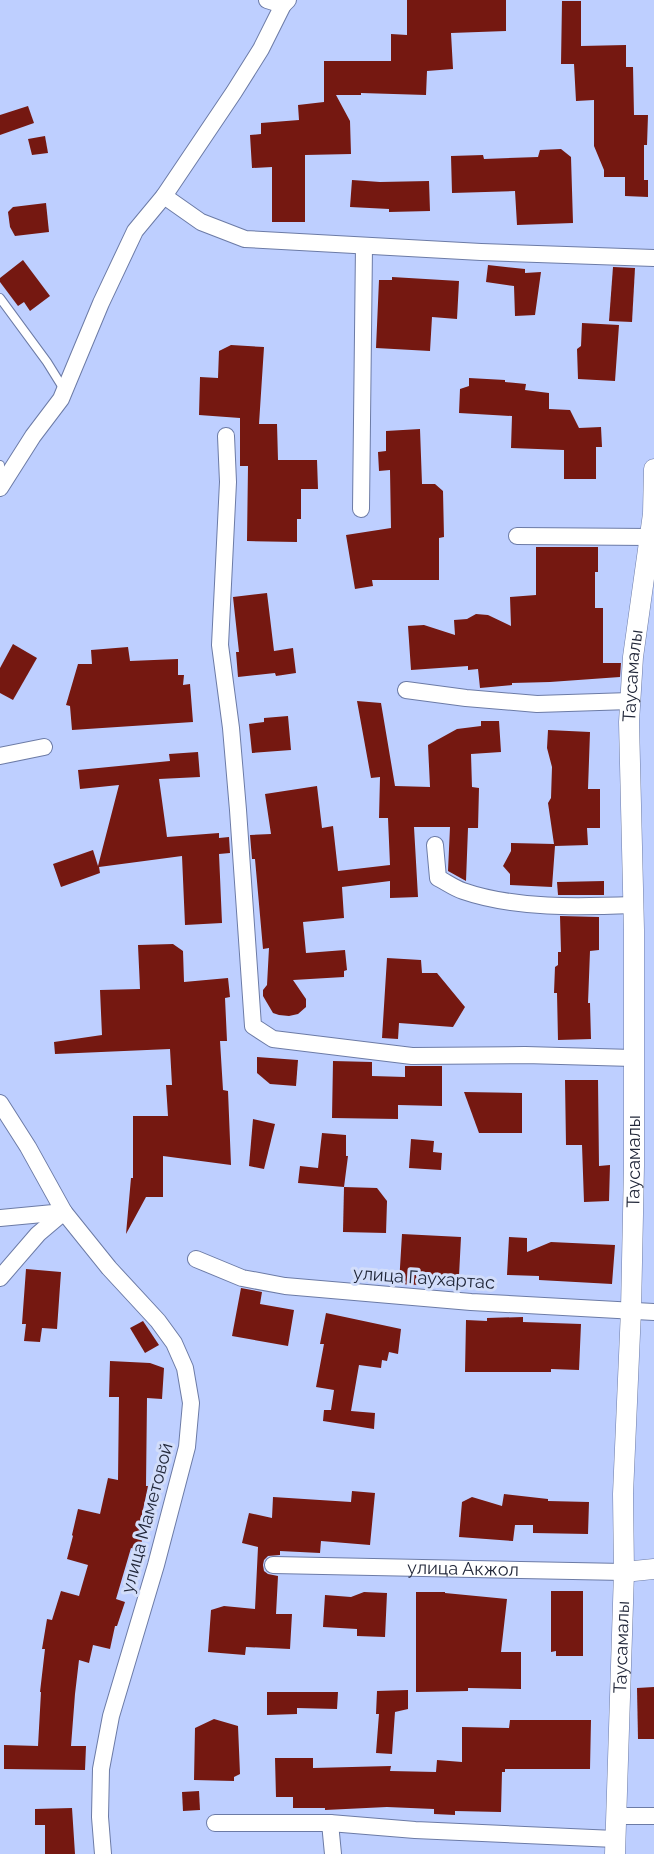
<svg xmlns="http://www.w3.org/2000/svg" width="654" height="1854" font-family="Raleway,sans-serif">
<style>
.building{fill:#751811}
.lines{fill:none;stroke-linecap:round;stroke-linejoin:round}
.service-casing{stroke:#6c7ba6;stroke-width:10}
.minor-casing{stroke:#6c7ba6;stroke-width:18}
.tertiary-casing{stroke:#6c7ba6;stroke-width:21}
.service{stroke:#fff;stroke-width:8}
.minor{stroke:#fff;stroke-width:16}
.tertiary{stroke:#fff;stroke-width:20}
.labels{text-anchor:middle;stroke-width:6;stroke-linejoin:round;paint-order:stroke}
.street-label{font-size:18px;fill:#212739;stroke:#d2ddfa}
</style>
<rect width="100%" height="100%" fill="#becfff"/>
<g class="building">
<path d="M407,0H506V31L451,33L453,69L427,71L426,95L361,93V95H336L350,121L351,154L305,155V222H272V167L252,168L250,135L261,134V123L299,120L298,105L324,102V61H391V34L407,35Z"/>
<path d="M562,1H581V46L626,45V67H633L634,115H648L647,145H644V180H648V197L625,196V177H604V170L594,146V100L576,101L574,64H561Z"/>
<path d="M28,106L34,123L0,135V115Z"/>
<path d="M45,136L48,153L32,155L28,139Z"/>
<path d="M561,149L571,157L573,223L517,225L515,191L452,193L451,156L483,155L484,159L538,157L540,150Z"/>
<path d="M352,180L380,182L429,181L430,211L389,212V209L350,207Z"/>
<path d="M46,203L49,232L15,236L10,227L8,212L13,207Z"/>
<path d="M23,260L50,296L30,311L24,302L18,306L0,282V278Z"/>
<path d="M488,265L525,269V273L541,272L535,315L515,316L514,286L486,282Z"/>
<path d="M613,267L635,268L632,322L609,321Z"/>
<path d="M392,277L459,281L457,319L432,317L430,351L376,348L379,280H392Z"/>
<path d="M582,323L619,325L615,381L578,379L577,349L581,346Z"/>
<path d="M231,345L264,347L259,424H277L278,460H317L318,489H301V519H297V542L247,541L248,466H240V418L199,415L200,377L218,378L219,351Z"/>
<path d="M469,378L505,380V382L526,384L525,390L549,393V409L570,410L579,428L601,427L602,447H596V479H564V450L511,448L512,416L459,413L460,389L469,386Z"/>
<path d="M420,429L422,484H435L443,491L444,537L439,538V580H372L373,586L355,589L346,535L391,528L390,470L379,471L378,452L386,451V431Z"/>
<path d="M536,547H598V572H595V608H603V663H621L620,677L550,682L512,683V685L480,688L478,669L468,670V666L411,670L408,626L424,625L455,635L454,620L467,619L476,614L488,615L511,626L510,597L536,595Z"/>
<path d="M267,593L274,651L293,648L296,673L276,676L275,673L238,677L236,652H239L233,597Z"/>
<path d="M13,644L37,658L13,700L0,693V668Z"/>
<path d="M128,647L130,661L178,659V675H184L183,685L190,684L193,722L72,730L70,706L66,705L78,664H92L91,650Z"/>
<path d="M357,701L381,703L395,786L430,787L428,745L457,729L481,726V721H499L501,752L471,754L472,787L479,788L478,828H468L466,881L448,871L450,827H414L418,897L390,898V881L342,887L344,918L303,922L306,953L345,950L347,970L344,971V977L293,980L306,999V1007L298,1014L289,1016L279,1015L273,1013L263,996V990L267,985L269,948L263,949L255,859H252L250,835L271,834L265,794L317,786L322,828L333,826L338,871L390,865L388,818H379L380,777L371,778Z"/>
<path d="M288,716L291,750L252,753L249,724L264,722V718Z"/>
<path d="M548,730L590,732L588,789H600V828H587L588,845L555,846L552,887L510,885V874L503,866L511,851V843L554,844L548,803L551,798L552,767L547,748Z"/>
<path d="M198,752L200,777L159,779L167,837L219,833V838L229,837L230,853L219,854L222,923L185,925L182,856L99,867L100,873L61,887L53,864L93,850L98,866L119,785L80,789L78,770L170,761L169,754Z"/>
<path d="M604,881V895H558L557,882Z"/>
<path d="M560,916L599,917V950L590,951L588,1003H590L591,1039L558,1040L557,993H554L555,967L558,965V952H561Z"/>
<path d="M173,944L183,951L184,982L228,978L230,997L225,998L227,1041H220L223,1090L228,1091L231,1165L163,1156V1197H146L126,1234L131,1178H133V1116H168L166,1085H172L170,1049L55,1054L54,1042L102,1035L100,990L140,989L138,945Z"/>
<path d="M387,958L421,960L422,973H437L465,1007L453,1027L399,1023L398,1039L382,1038Z"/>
<path d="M257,1057L298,1060L296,1086L270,1084L257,1073Z"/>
<path d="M333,1061L372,1062V1076L405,1077V1066H442V1106L398,1105V1119L332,1118Z"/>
<path d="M565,1080H598L599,1166L610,1165L609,1201L584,1202L582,1145H566Z"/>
<path d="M464,1092L522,1093V1133H479Z"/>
<path d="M253,1119L275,1124L264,1169L249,1166Z"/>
<path d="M322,1133L346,1135V1156H348L344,1187L298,1183L300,1166L318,1168Z"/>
<path d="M411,1139L434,1141L433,1152L442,1153L441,1170L409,1168Z"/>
<path d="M344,1187L377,1188L387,1201L386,1233L343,1232Z"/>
<path d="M402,1234L461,1237L459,1276L421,1274L420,1285L399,1284Z"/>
<path d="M509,1237L527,1238V1252L551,1242L615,1245L612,1284L539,1280V1276L507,1275Z"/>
<path d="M26,1269L61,1272L57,1329L42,1328L40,1342L24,1341L26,1324H22Z"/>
<path d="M241,1288L262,1292L260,1304L294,1310L288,1346L232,1336Z"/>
<path d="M326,1313L401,1329L398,1354L389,1352L387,1361L382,1360L381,1368L359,1365L351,1411L375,1413L374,1429L323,1421L324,1410H331L334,1390L316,1387L324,1344H320Z"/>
<path d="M523,1317V1322L581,1324L579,1370L551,1369V1372H465L466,1320L487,1321V1318Z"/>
<path d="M143,1321L159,1345L145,1353L130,1328Z"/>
<path d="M110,1361L150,1363L164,1368L162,1399L147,1398L146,1486H148L141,1519L146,1520L140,1550L131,1548L116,1599L125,1602L117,1626H115L110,1649L93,1645L89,1663L79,1660L75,1694L71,1746H86L85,1770L4,1769V1745L38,1746L41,1692H40L45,1649H42L47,1619L52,1620L61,1591L79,1596L88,1565L67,1559L73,1536L72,1535L78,1509L100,1514L108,1478L118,1480L119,1397H109Z"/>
<path d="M352,1491L375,1493L370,1545L321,1541L320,1553L280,1551V1555L268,1556L264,1560L263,1565L264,1571L268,1574L278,1576L276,1614H292L290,1649L246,1647L245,1655L208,1652L211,1610L224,1606L255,1609L258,1547L242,1543L249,1513L272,1518L273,1497L351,1502Z"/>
<path d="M504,1494L548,1499V1501L589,1502L588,1534L533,1533V1525H515L513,1541L459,1537L462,1502L472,1497L502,1506Z"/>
<path d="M551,1591H583V1656H556V1651L551,1652Z"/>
<path d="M364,1592L387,1593L385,1637L357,1636V1629L323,1627L325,1595L351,1597Z"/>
<path d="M416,1592H445V1593L507,1599L501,1652H521V1689L468,1688V1691L416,1692Z"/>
<path d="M654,1687V1739H638L637,1688Z"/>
<path d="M408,1690V1709L395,1712L392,1754L376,1753L379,1714H376L377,1691Z"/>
<path d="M267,1692H338L337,1709L297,1708V1714L267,1715Z"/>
<path d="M214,1719L238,1726L240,1774L234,1777V1781L194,1780L195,1728Z"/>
<path d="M510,1720H591L590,1769H505V1772H502L501,1812L455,1811V1815L434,1814V1809L387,1807L325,1810V1808H293V1797H276L275,1758H313V1768L391,1766L390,1771L436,1772L437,1760L462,1762V1727L509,1728Z"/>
<path d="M199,1791L200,1810L183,1811L182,1792Z"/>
<path d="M72,1808L75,1854H45V1825H35V1809Z"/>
</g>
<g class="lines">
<g class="service-casing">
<g id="service">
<path d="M0,298L47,362L65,391"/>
<path d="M0,465L1,482"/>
</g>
</g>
<g class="minor-casing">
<g id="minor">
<path d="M267,0L283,5"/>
<path d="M164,196L201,222L245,239L481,252L654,258"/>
<path d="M226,436L228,482L220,645L231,728L238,810L253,1026L273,1039L412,1056L525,1055L633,1058"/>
<path d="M0,488L33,436L61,399L101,303L135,231L164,196L234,92L261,49L283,5L288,0"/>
<path d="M361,509L364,246"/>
<path d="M517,536L650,537"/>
<path d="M406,690L466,698L537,704L630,701"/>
<path d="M0,756L44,747"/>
<path d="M435,845L438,878C446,882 454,888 463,891C515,909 579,907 633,905"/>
<path d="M0,1103L28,1147L64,1212L109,1268L158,1321L174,1343L185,1368L191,1403L187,1447L156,1565L111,1716L101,1769L100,1817L103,1854"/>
<path d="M0,1218L64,1212"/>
<path d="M196,1259L242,1278L285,1286L471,1302L654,1312"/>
<path d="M0,1278L38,1234L64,1212"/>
<path id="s1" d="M273,1565L624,1572"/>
<path d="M617,1816H654"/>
<path d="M215,1823H330L415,1830L615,1839"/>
<path d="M330,1823L333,1854"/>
</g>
</g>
<g class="tertiary-casing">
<g id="tertiary">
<path d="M624,1572L654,1569"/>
<path id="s2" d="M615,1854L624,1572L623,1494L631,1310L634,1166V930L629,722L633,657L653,514L654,469"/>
</g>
</g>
<use href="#service" class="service"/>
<use href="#minor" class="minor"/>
<use href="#tertiary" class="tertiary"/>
</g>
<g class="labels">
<g class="street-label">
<text dy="6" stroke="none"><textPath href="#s2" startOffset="1179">Таусамалы</textPath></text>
<text dy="6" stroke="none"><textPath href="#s2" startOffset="693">Таусамалы</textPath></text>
<text transform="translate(424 1278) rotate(4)" y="6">улица Гаухартас</text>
<text transform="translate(147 1518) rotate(-75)" y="6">улица Маметовой</text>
<text dy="6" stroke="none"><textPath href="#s1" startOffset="190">улица Акжол</textPath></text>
<text dy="6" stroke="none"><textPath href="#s2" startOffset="207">Таусамалы</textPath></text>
</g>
</g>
</svg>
